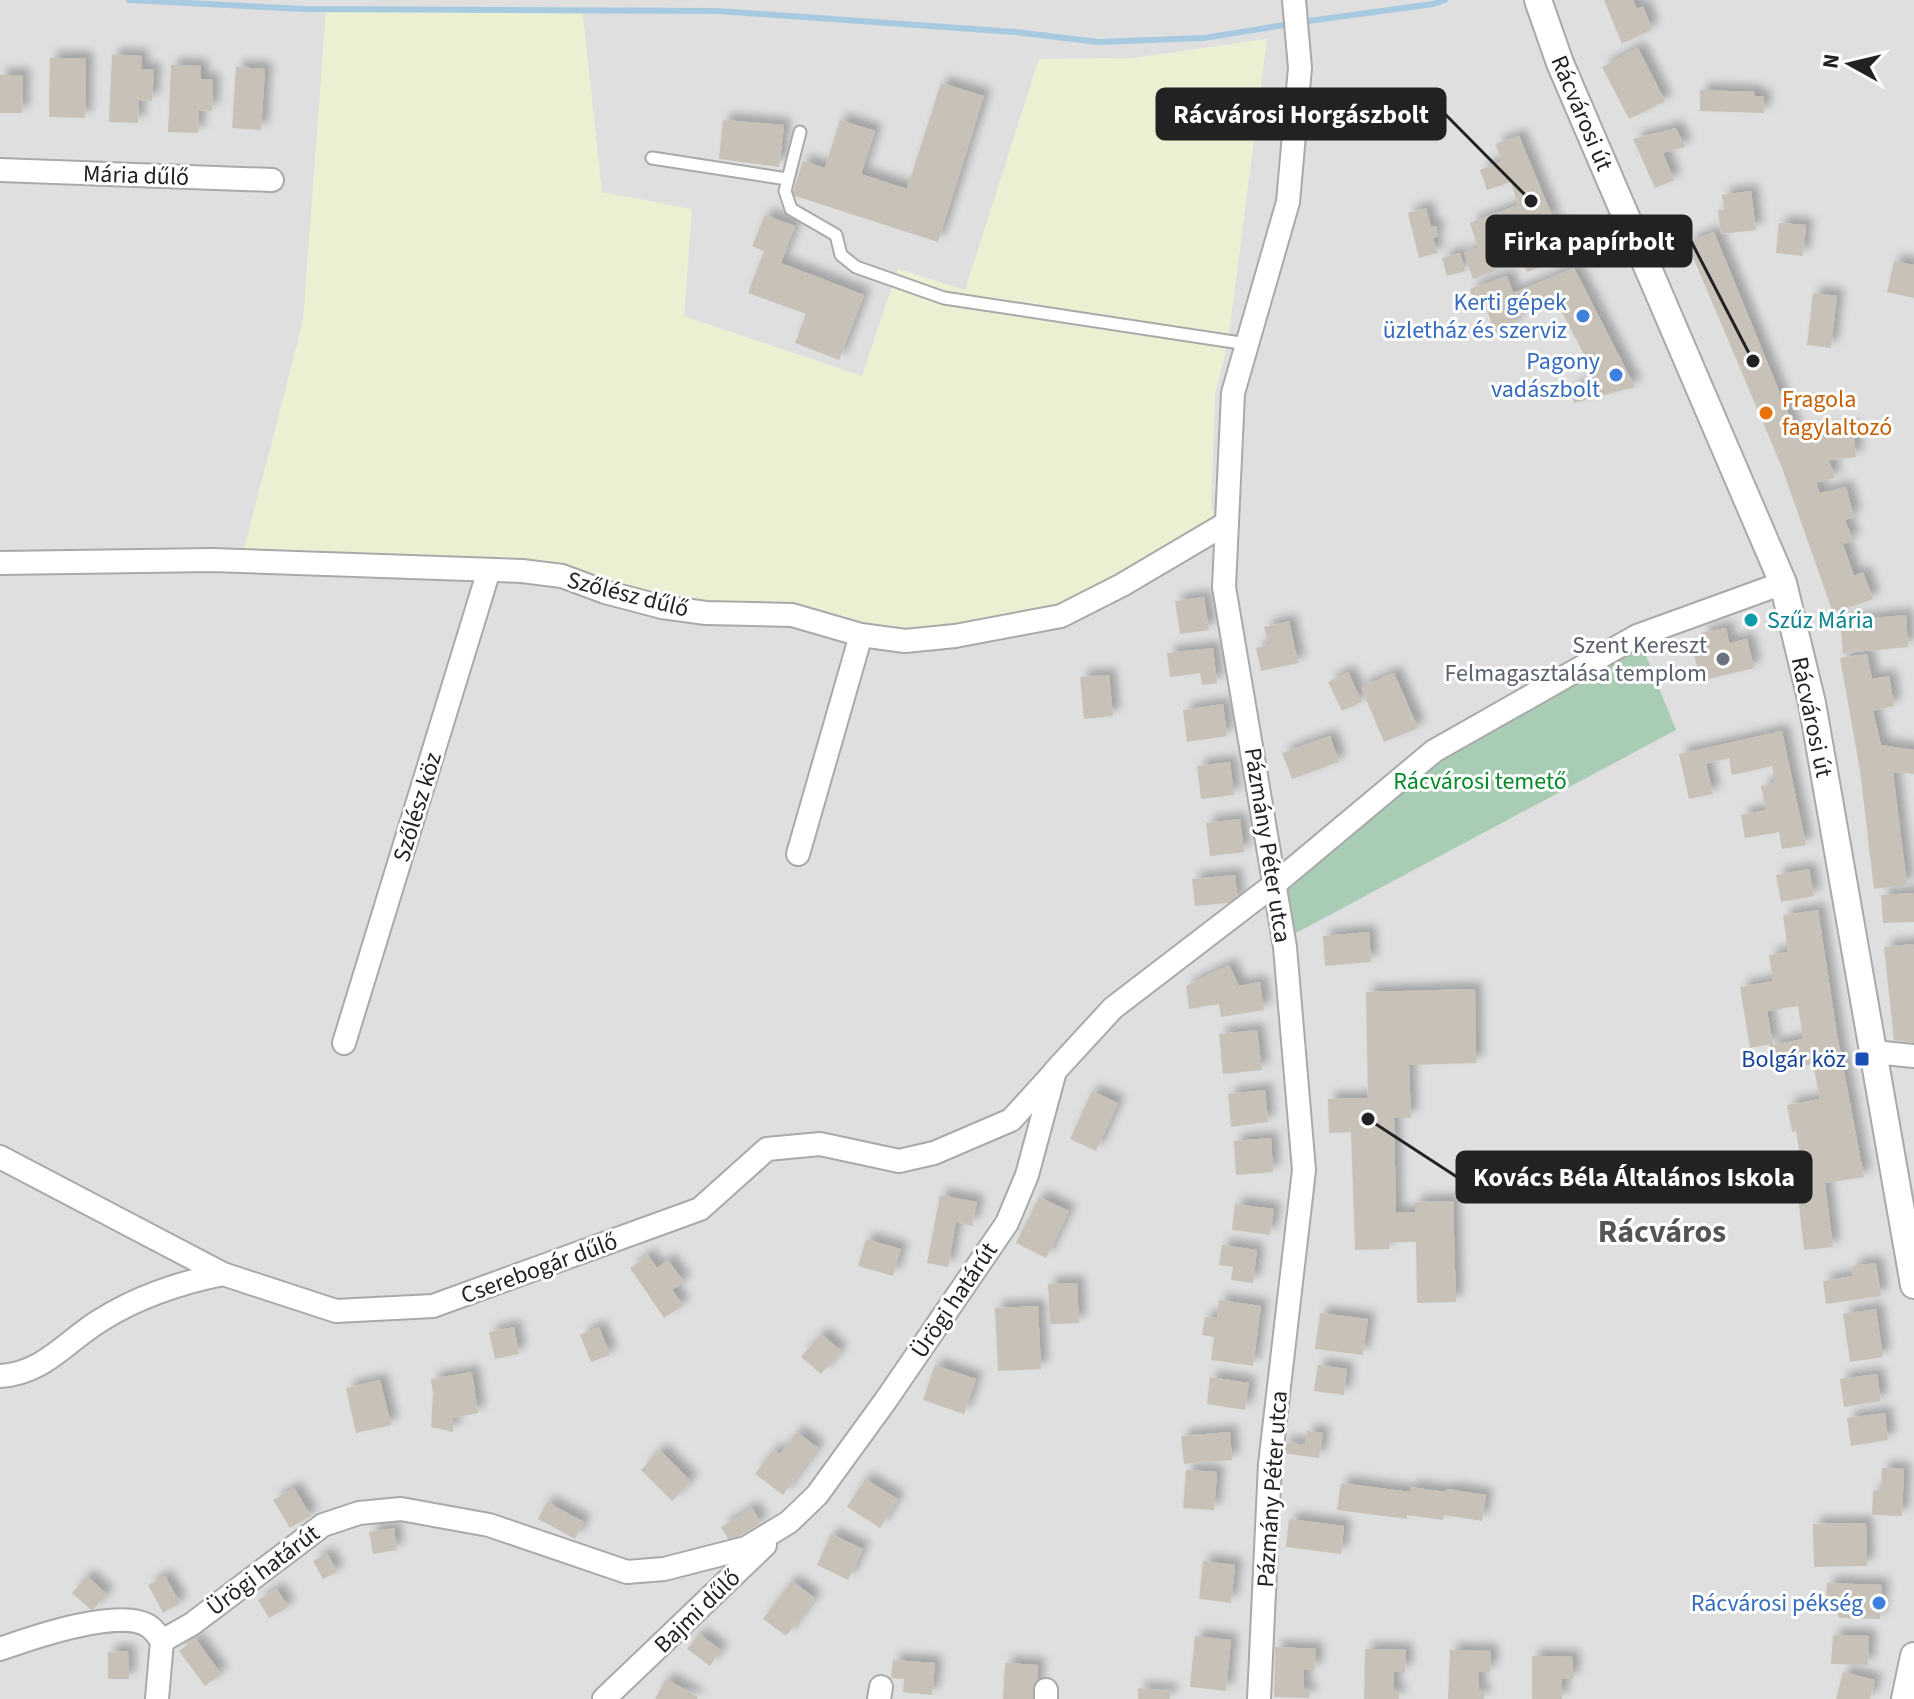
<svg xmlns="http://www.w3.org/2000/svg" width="1914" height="1699" font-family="'Source Sans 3',sans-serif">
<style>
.residential{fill:#e0dfdf}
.farmland{fill:#eaf1d3}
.cemetery{fill:#a8ccb4}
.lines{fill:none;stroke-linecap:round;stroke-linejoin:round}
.stream{stroke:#a7cae1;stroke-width:6}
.building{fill:#c8c1b7;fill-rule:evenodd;filter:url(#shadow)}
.service-casing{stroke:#a9a9a9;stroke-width:15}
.minor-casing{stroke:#a9a9a9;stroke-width:26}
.tertiary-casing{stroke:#a9a9a9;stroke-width:30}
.service{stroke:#fff;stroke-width:11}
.minor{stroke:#fff;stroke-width:22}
.tertiary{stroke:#fff;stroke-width:26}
.shop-dot{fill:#3f7fe0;stroke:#fff;stroke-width:3}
.food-dot{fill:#e8710a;stroke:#fff;stroke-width:3}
.culture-dot{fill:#0f9aa8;stroke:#fff;stroke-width:3}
.worship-dot{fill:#6b7280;stroke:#fff;stroke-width:3}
.transit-dot{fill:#1a4fb4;stroke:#fff;stroke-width:3}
.labels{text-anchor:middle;stroke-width:6;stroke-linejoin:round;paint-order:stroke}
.street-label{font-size:24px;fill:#222;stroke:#fff}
.shop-label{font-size:24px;fill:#366cbe;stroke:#fff;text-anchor:end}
.food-label{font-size:24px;fill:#c56008;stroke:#fff;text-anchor:start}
.culture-label{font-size:24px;fill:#0d838f;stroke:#fff;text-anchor:start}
.worship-label{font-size:24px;fill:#5b616d;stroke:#fff;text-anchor:end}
.park-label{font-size:24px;fill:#068928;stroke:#fff}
.transit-label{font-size:24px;fill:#164399;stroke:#fff;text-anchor:end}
.district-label{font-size:32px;font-weight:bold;fill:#555;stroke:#fff}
.leader{fill:none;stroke:#222;stroke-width:3}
.callout-dot{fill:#222;stroke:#fff;stroke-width:3}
.callout{fill:#222;stroke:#222;stroke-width:3}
.callout-label{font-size:26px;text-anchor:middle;font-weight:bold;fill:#fff}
</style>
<defs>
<filter id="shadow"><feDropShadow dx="7" dy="-7" stdDeviation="4" flood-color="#0004"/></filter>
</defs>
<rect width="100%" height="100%" fill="#f2f1e8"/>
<rect class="residential" x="0" y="0" width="1914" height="1699"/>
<path class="farmland" d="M582,7L602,192L692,209L684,316L862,376L898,269L965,290L1039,59L1133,58L1267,39L1228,342L1215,394L1211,508L1220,527L1050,618L887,638L792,615L489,570L241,561L303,321L326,10Z"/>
<path class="cemetery" d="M1641,643L1676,730L1294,934L1280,880L1434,751Z"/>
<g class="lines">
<g class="stream">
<path d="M129,0L304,9L718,11L1015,32L1099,42L1204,38L1290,24"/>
<path d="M1301,22L1433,4L1445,0"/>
</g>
</g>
<g class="building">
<path d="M1604,0H1633L1637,9L1643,6L1652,29L1622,44Z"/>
<path d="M1638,48L1665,101L1629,119L1602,67Z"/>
<path d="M112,55L142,56L141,69L154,70L152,101L139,100L138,123L109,122Z"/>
<path d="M50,58H86L85,118L49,117Z"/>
<path d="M171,65L201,66V79L213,80L212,111L199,110L198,133L168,132Z"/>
<path d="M236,67L265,69L261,130L232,128Z"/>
<path d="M0,75H23L22,113H0Z"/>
<path d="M941,83L984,96L938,242L792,195L803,161L825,168L840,120L875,131L861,174L907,189Z"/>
<path d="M1700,90L1755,92V96H1764V113L1700,111Z"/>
<path d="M723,120L784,125L779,167L719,159Z"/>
<path d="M1676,128L1685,147L1663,153L1674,180L1655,188L1633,139Z"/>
<path d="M1519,136L1553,218L1485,244L1495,271L1473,279L1464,253L1478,248L1470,223L1518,205L1511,182L1487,190L1480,170L1502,161L1495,144Z"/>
<path d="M1751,191L1756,230L1721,234L1718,210H1724L1722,195Z"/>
<path d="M1426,208L1431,227L1436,226L1438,236L1433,238L1437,253L1419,258L1408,213Z"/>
<path d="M765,215L795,226L781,263L864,295L839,360L795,343L806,314L748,293L764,251L752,246Z"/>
<path d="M1555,221L1568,257L1527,272L1519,251L1539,243L1538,239L1512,249L1508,238Z"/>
<path d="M1779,223L1806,225L1803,256L1776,253Z"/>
<path d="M1714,232L1797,435L1853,428L1856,457L1829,460L1835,478L1816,483L1820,493L1846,487L1854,517L1845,520L1853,541L1843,544L1854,576L1863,572L1873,599L1833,613L1781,465L1687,243Z"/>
<path d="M1460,253L1465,271L1447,276L1442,258Z"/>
<path d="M1894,261L1914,265V298L1887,292Z"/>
<path d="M1574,268L1635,387L1574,403L1571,388L1598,381L1556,301L1513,318L1516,325L1494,333L1485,302L1475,306L1470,289L1507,276L1513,293Z"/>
<path d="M1813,293L1837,296L1831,348L1807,345Z"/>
<path d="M1204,597L1209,630L1180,634L1175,601Z"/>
<path d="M1906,615L1908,647L1843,653L1840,621Z"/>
<path d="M1289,621L1298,663L1261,671L1256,648L1269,645L1264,627Z"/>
<path d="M1726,628L1729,643L1747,639L1754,668L1700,681L1693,649L1704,647L1701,633Z"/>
<path d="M1213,648L1217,683L1202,685L1200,673L1170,677L1167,653Z"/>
<path d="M1867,654L1872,679L1889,676L1894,706L1873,711L1881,745L1914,750V774L1893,772L1907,885L1874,889L1860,770L1840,658Z"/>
<path d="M1348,672L1362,702L1342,711L1328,682Z"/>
<path d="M1394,673L1418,728L1384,742L1361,687Z"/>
<path d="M1109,675L1113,716L1084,719L1080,677Z"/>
<path d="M1223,704L1227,736L1187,742L1183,710Z"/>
<path d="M1782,731L1806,845L1782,849L1779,832L1745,838L1741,815L1766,810L1761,786L1775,783L1772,766L1732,775L1729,758L1706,764L1713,794L1689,799L1679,754Z"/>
<path d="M1330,736L1339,762L1292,779L1282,753Z"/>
<path d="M1230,762L1234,795L1201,799L1197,766Z"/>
<path d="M1240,819L1244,852L1210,856L1206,823Z"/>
<path d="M1809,869L1814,896L1781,902L1776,875Z"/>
<path d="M1235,875L1238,902L1195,906L1192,879Z"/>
<path d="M1914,893V922L1883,923L1881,895Z"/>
<path d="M1818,910L1837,1034L1864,1177L1825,1183L1833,1247L1804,1250L1797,1187H1805L1796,1131L1792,1132L1787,1105L1820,1099L1813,1064L1774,1071L1770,1044L1750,1048L1740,987L1773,981L1769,955L1788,952L1783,915ZM1798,1006L1803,1039L1773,1045L1767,1011Z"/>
<path d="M1369,932L1371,962L1325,966L1323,936Z"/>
<path d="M1913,944L1914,950V1043L1894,1040L1884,947Z"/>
<path d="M1229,965L1239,986L1260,982L1264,1010L1221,1017L1219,1004L1189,1009L1186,986Z"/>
<path d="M1475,989L1476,1063L1409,1065L1411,1118H1394L1396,1213L1415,1212V1202L1453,1201L1456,1302L1417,1303L1416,1242H1389V1249L1355,1250L1351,1132L1329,1133L1328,1099L1368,1098L1366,992Z"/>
<path d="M1257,1030L1262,1070L1223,1074L1219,1034Z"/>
<path d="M1265,1090L1268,1122L1231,1127L1228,1094Z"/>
<path d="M1092,1091L1118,1103L1096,1151L1070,1139Z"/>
<path d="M1271,1138L1273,1172L1236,1175L1234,1141Z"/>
<path d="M940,1195L977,1202L972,1226L956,1222L948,1267L927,1263Z"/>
<path d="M1039,1197L1069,1211L1046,1258L1016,1243Z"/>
<path d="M1235,1204L1274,1209L1270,1235L1232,1230Z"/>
<path d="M866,1239L901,1249L893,1276L858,1266Z"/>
<path d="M1222,1245L1257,1250L1253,1283L1231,1280L1233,1267L1219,1265Z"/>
<path d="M648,1255L657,1268L668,1260L684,1282L672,1290L683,1305L664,1318L630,1268Z"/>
<path d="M1876,1263L1881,1296L1826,1304L1823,1281L1853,1276L1852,1266Z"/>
<path d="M1077,1283L1079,1323L1050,1324L1048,1284Z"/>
<path d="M1219,1300L1261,1306L1253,1366L1211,1360L1214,1337L1202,1335L1205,1317L1217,1318Z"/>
<path d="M1038,1306L1041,1369L998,1371L995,1308Z"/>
<path d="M1876,1309L1883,1357L1850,1362L1843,1314Z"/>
<path d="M1320,1313L1368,1319L1363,1355L1315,1349Z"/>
<path d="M514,1327L519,1354L495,1359L489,1332Z"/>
<path d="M599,1327L610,1355L591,1362L580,1335Z"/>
<path d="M821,1334L841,1351L821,1374L801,1357Z"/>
<path d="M935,1365L976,1379L964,1414L923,1400Z"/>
<path d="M1318,1365L1347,1369L1344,1395L1314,1391Z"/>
<path d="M472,1372L478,1413L453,1418V1432L431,1427L433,1393L431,1379Z"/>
<path d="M1877,1374L1881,1401L1844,1407L1840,1379Z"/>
<path d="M1210,1377L1249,1383L1245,1410L1207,1404Z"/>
<path d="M380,1380L391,1425L356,1433L346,1388Z"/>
<path d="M1885,1413L1888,1440L1851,1446L1847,1418Z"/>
<path d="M1307,1431L1323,1433L1319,1458L1283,1453L1284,1442L1305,1445Z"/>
<path d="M797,1432L818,1448L783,1495L755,1474L773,1450L780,1454Z"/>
<path d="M1230,1432L1232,1460L1184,1464L1181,1436Z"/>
<path d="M660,1450L691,1481L672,1501L641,1470Z"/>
<path d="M1882,1468L1904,1469L1902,1516L1872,1515L1873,1491H1881Z"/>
<path d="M1186,1470L1217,1472L1214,1510L1183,1508Z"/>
<path d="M865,1479L898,1499L880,1528L847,1507Z"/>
<path d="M1341,1483L1410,1492V1487L1446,1492L1447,1489L1486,1495L1482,1521L1444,1515L1443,1520L1407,1515V1519L1337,1510Z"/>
<path d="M294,1488L311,1516L290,1528L273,1500Z"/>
<path d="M547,1502L584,1522L575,1539L538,1519Z"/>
<path d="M752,1508L761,1523L730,1542L721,1527Z"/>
<path d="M1289,1519L1344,1526L1341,1554L1286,1547Z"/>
<path d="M1866,1523L1867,1566L1814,1567L1813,1524Z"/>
<path d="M394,1528L397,1550L373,1554L369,1532Z"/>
<path d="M831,1534L863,1549L848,1580L817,1565Z"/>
<path d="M327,1554L337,1572L323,1579L313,1561Z"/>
<path d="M1203,1561L1235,1565L1231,1603L1199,1599Z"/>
<path d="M87,1576L107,1594L92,1611L72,1593Z"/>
<path d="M165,1576L180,1603L163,1613L148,1585Z"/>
<path d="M792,1581L815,1598L786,1636L763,1619Z"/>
<path d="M1827,1583L1882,1585L1880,1619L1840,1618L1826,1598Z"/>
<path d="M277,1589L288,1607L269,1618L258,1600Z"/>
<path d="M699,1634L721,1650L710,1666L687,1649Z"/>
<path d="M1833,1635L1869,1636L1868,1665L1831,1664Z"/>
<path d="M1195,1636L1231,1640L1226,1691L1190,1687Z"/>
<path d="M196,1639L221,1674L205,1686L179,1651Z"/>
<path d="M1275,1647L1316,1649L1315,1670H1304V1690H1309V1698L1274,1697Z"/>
<path d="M1365,1649L1406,1650L1405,1672H1394V1692H1399V1699H1364Z"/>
<path d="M1450,1650L1491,1651L1490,1672H1479V1692H1484V1699H1448Z"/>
<path d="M128,1651L129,1679H108V1652Z"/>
<path d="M1532,1656L1573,1657V1679H1562V1699H1532Z"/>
<path d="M893,1660L935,1663L932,1695L903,1692L904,1679L891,1678Z"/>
<path d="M1005,1663L1038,1665L1036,1699H1003Z"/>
<path d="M1843,1672L1875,1680L1870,1699H1836Z"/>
<path d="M666,1679L698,1697L697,1699H655Z"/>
<path d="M1138,1688L1171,1691L1170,1699H1138Z"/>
</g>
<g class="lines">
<g class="service-casing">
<g id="service">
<path d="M800,132L785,191L791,209L836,235L841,255L856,267L944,298L1247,344"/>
<path d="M652,158L787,179"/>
</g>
</g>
<g class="minor-casing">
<g id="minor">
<path d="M0,170L272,180"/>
<path d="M0,563L212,560L522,571L562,576L605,592L662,607L706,613L792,615L861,635L905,641L955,636L1061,616L1122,585L1227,523"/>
<path d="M798,854L861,635"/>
<path d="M344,1043L489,570"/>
<path d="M1874,1052L1914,1056"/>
<path d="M0,1157L223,1274L336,1311L433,1306L700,1209L767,1149L820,1144L899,1161L934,1153L1011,1120L1052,1075"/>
<path d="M0,1376C45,1373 66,1341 101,1320C139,1296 179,1283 223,1274"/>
<path d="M0,1649C31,1638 123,1606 150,1627C155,1631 159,1637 162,1641L192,1624L323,1525L359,1513L401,1509L489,1525L627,1572L664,1569L746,1548L789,1522L817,1495L886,1400L1007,1223L1027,1175L1055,1071L1113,1008L1276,883L1434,751L1637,636L1783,583"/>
<path d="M157,1699L162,1641"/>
<path d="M604,1699L765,1545"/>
<path d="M879,1699L881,1687"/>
<path d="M1046,1699V1690"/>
<path d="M1259,1699L1270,1464L1304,1170L1285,947L1224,587L1233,393L1288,202L1300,68L1294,0"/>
</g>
</g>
<g class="tertiary-casing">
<g id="tertiary">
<path d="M1538,0L1560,63L1783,583L1812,703L1914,1285"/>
<path d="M1905,1699L1914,1656"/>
</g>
</g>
<use href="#service" class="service"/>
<use href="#minor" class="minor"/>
<use href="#tertiary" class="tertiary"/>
</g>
<g class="shop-dot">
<circle cx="1583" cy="316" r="8"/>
<circle cx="1616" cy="375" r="8"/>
<circle cx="1879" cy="1603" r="8"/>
</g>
<circle class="food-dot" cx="1766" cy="413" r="8"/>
<circle class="culture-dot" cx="1751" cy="620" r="8"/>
<circle class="worship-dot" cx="1723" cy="659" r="8"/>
<rect class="transit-dot" x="1854" y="1051" width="16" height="16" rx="4"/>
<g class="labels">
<g class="street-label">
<text transform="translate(1582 113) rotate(67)" y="8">Rácvárosi út</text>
<text transform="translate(136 175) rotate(2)" y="8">Mária dűlő</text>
<text transform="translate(628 594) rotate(14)" y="8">Szőlész dűlő</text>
<text transform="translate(1812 717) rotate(78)" y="8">Rácvárosi út</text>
<text transform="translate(417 807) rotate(-73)" y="8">Szőlész köz</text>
<text transform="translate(1268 845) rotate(81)" y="8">Pázmány Péter utca</text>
<text transform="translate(539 1268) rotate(-20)" y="8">Cserebogár dűlő</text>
<text transform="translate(954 1300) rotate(-56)" y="8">Ürögi határút</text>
<text transform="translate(1272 1489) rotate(-86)" y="8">Pázmány Péter utca</text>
<text transform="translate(263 1570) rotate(-37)" y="8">Ürögi határút</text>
<text transform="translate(697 1611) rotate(-44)" y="8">Bajmi dűlő</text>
</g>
<g class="shop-label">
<text x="1567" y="310">Kerti gépek<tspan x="1567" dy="28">üzletház és szerviz</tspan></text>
<text x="1600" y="369">Pagony<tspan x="1600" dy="28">vadászbolt</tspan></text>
<text x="1863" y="1611">Rácvárosi pékség</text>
</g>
<g class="food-label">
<text x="1782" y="407">Fragola<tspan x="1782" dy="28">fagylaltozó</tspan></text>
</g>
<g class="culture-label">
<text x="1767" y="628">Szűz Mária</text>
</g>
<g class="worship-label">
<text x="1707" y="653">Szent Kereszt<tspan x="1707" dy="28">Felmagasztalása templom</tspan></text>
</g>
<g class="park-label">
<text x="1480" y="789">Rácvárosi temető</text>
</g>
<g class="transit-label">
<text x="1846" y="1067">Bolgár köz</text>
</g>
<g class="district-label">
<text x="1662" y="1242">Rácváros</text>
</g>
</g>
<path class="leader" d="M1531 201L1445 114M1753 361L1691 241M1368 1119L1457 1177"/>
<g class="callout-dot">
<circle cx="1531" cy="201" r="8"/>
<circle cx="1753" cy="361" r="8"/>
<circle cx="1368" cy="1119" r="8"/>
</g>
<g class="callout">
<rect x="1157" y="89" width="288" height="50" rx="8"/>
<rect x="1487" y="216" width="204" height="50" rx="8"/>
<rect x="1457" y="1152" width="354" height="50" rx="8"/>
</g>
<g class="callout-label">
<text x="1301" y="123">Rácvárosi Horgászbolt</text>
<text x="1589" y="250">Firka papírbolt</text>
<text x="1634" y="1186">Kovács Béla Általános Iskola</text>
</g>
<g transform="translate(1850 64) rotate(278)" stroke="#ffffff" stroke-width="6" paint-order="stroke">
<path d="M0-6L14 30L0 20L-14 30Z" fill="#222222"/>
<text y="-12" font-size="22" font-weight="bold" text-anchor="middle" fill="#222222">N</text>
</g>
</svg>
